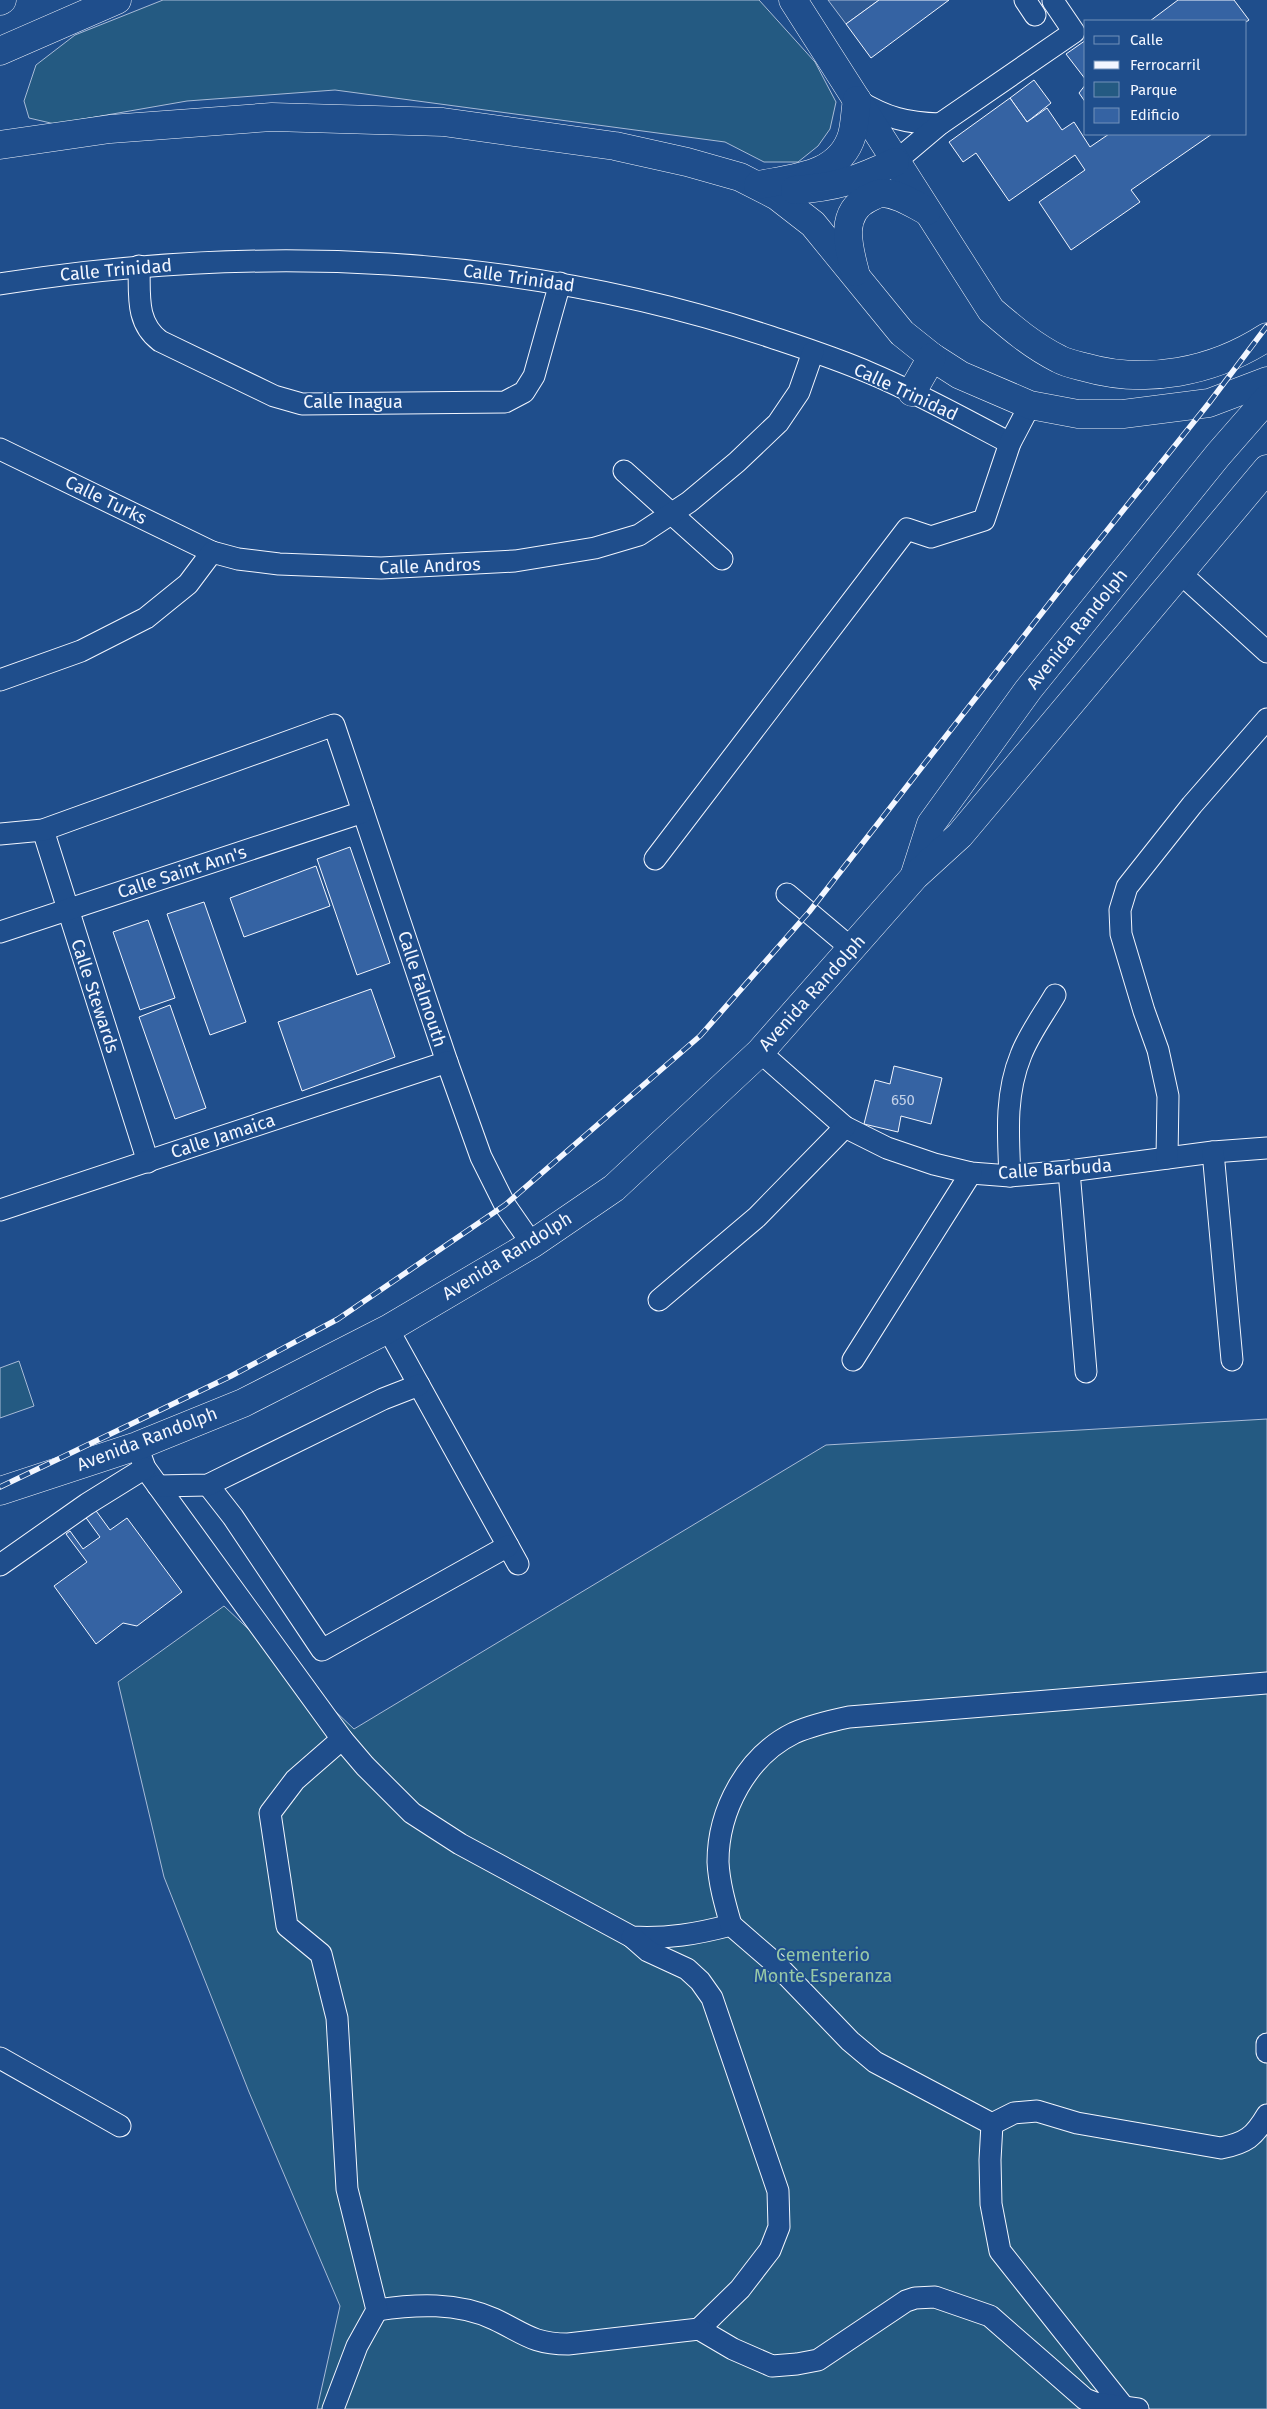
<svg xmlns="http://www.w3.org/2000/svg" width="1267" height="2409" font-family="'Fira Sans',sans-serif">
<style>
.green{fill:#245a82;stroke:#a8bbd7}
.parking{fill:#305b95;stroke:#a8bbd7}
.building{fill:#3563a3;stroke:#f2f6ff}
.lines{fill:none;stroke-linecap:round;stroke-linejoin:round}
.minor-casing{stroke:#f2f6ff;stroke-width:23}
.major-casing{stroke:#f2f6ff;stroke-width:29}
.minor{stroke:#1f4e8c;stroke-width:21}
.major{stroke:#1f4e8c;stroke-width:28}
.rail-casing{stroke:#f2f6ff;stroke-width:5.5}
.rail{stroke:#1f4e8c;stroke-width:4;stroke-dasharray:11;stroke-linecap:butt}
.labels{text-anchor:middle;stroke-width:4;stroke-linejoin:round;paint-order:stroke}
.number-label{font-size:15px;fill:#c3d1e8}
.street-label{font-size:18px;fill:#f2f6ff;stroke:#1f4e8c}
.park-label{font-size:18px;fill:#97c8a6;stroke:#1f4e8c}
</style>
<rect width="100%" height="100%" fill="#1f4e8c"/>
<g class="green">
<path d="M163,0H759L815,62L836,102L830,129L818,146L798,162H764L725,142L335,90L187,101L55,124L29,118L24,101L36,65L75,35Z"/>
<path d="M19,1361L34,1406L0,1418V1368Z"/>
<path d="M1267,1419V2409H317L340,2306L249,2092L164,1877L118,1682L224,1606L354,1729L826,1445Z"/>
</g>
<path class="parking" d="M828,0H879L846,24Z"/>
<g class="building">
<path d="M879,0H949L871,58L846,24Z"/>
<path d="M1178,0H1234L1249,20L1246,22L1150,21Z"/>
<path d="M1086,40V80L1066,54Z"/>
<path d="M1034,80L1051,103L1027,122L1010,98Z"/>
<path d="M1086,84V103L1079,93Z"/>
<path d="M1010,98L1027,122L1047,108L1062,130L1074,122L1090,147L1109,134H1212L1131,190L1140,202L1071,250L1039,202L1085,170L1075,155L1009,201L976,153L963,162L949,142Z"/>
<path d="M350,847L390,963L357,975L317,859Z"/>
<path d="M316,866L330,906L244,937L230,898Z"/>
<path d="M204,902L246,1022L210,1035L167,914Z"/>
<path d="M148,920L175,998L140,1010L113,932Z"/>
<path d="M371,989L395,1057L302,1091L278,1022Z"/>
<path d="M170,1005L206,1108L175,1119L139,1017Z"/>
<path d="M894,1066L942,1078L931,1124L901,1116L898,1132L864,1124L875,1080L890,1084Z"/>
<path d="M94,1508L110,1530L127,1518L182,1592L137,1626L123,1623L96,1644L54,1586L87,1562L66,1534L70,1531L83,1549L100,1537L84,1515Z"/>
</g>
<g class="lines">
<g class="minor-casing">
<g id="minor">
<path d="M1025,0L1035,15"/>
<path d="M857,100C887,118 906,123 940,124"/>
<path d="M895,162L940,124L1074,32L1053,1"/>
<path d="M139,266C140,294 135,322 160,341L274,396L302,404L505,402L524,392L534,376L560,283"/>
<path d="M0,284C258,243 522,254 771,337C804,348 838,359 870,373C918,393 964,419 1010,443"/>
<path d="M0,449L212,552"/>
<path d="M624,471L722,559"/>
<path d="M1179,572L1267,652"/>
<path d="M0,680L81,651L146,618L188,584L212,552L238,559L279,564L381,568L515,561L595,548L639,535L689,502L737,462L778,423L799,392L813,352"/>
<path d="M43,830L148,1162"/>
<path d="M0,834L43,830L334,725L447,1062L481,1157L505,1205L532,1244"/>
<path d="M655,859L907,529L931,537L984,520L1010,443L1030,405"/>
<path d="M787,894L851,948"/>
<path d="M0,932L363,812"/>
<path d="M760,1052L845,1127L887,1148L934,1164L971,1173L1010,1176L1069,1171L1213,1152L1267,1148"/>
<path d="M1213,1152L1232,1360"/>
<path d="M1167,1158L1168,1096L1158,1050L1144,1011L1121,934L1120,910L1127,887L1192,805L1267,719"/>
<path d="M1069,1171L1086,1372"/>
<path d="M1010,1176C1008,1134 1005,1094 1021,1055C1029,1034 1044,1014 1055,995"/>
<path d="M0,1210L447,1062"/>
<path d="M659,1300L757,1217L845,1127"/>
<path d="M388,1329L518,1564"/>
<path d="M853,1360L971,1173"/>
<path d="M137,1446L145,1468L342,1739L365,1766L412,1813L460,1844L632,1937C667,1939 697,1934 731,1925L776,1964L850,2041L875,2062L992,2124L1014,2113L1037,2111L1077,2123L1221,2148C1246,2143 1254,2137 1267,2115"/>
<path d="M208,1485L233,1517L322,1650L508,1546"/>
<path d="M158,1486L208,1485L383,1399L419,1385"/>
<path d="M0,1565L87,1504L145,1468"/>
<path d="M731,1925C725,1904 719,1883 718,1862C718,1810 747,1756 794,1733C812,1725 830,1721 849,1717L1267,1683"/>
<path d="M632,1937L648,1951L687,1969L700,1981L712,1998L778,2191L779,2227L770,2250L740,2289L699,2329"/>
<path d="M1267,2044V2052"/>
<path d="M0,2058L120,2126"/>
<path d="M992,2124L990,2160L991,2204L1000,2251L1123,2406"/>
<path d="M377,2310C416,2304 457,2302 494,2319C524,2333 532,2344 568,2344L699,2329L733,2349L772,2366L797,2364L818,2360L906,2301L915,2298L935,2297L990,2316L1085,2399L1095,2403L1138,2409"/>
<path d="M333,2409L357,2346L377,2310L347,2189L337,2018L321,1954L287,1926L270,1813L295,1780L342,1739"/>
</g>
</g>
<g class="major-casing">
<g id="major">
<path d="M793,0L991,310C1013,329 1033,346 1059,359C1066,363 1076,365 1084,367C1146,385 1213,372 1267,337"/>
<path d="M0,1L2,0"/>
<path d="M0,51L117,0"/>
<path d="M0,145L110,129L272,117L443,122L615,146L687,162L740,177L777,196L813,224L902,333L932,357L960,375L1030,405L1078,414H1123L1209,403L1267,381"/>
<path d="M758,185C794,178 840,176 852,135C855,124 855,111 857,100"/>
<path d="M795,190C836,187 858,180 895,162"/>
<path d="M855,272C848,246 839,212 869,198C873,196 879,193 883,193C899,194 913,204 927,211"/>
<path d="M912,392L932,357"/>
<path d="M915,874L931,824L1028,690L1218,455L1267,399"/>
<path d="M0,1491L137,1446L243,1403L388,1329L532,1244L614,1188L760,1052L915,876L960,835L1267,469"/>
</g>
</g>
<use href="#minor" class="minor"/>
<use href="#major" class="major"/>
<g class="rail-casing">
<path id="rail" d="M0,1487L231,1376L338,1319L505,1205L700,1036L809,912L1073,573L1209,403L1267,326"/>
</g>
<use href="#rail" class="rail"/>
</g>
<g class="labels">
<g class="number-label">
<text x="903" y="1105">650</text>
</g>
<g class="street-label">
<text transform="translate(116 270) rotate(-5)" y="6">Calle Trinidad</text>
<text transform="translate(519 278) rotate(8)" y="6">Calle Trinidad</text>
<text transform="translate(906 392) rotate(25)" y="6">Calle Trinidad</text>
<text x="353" y="408">Calle Inagua</text>
<text transform="translate(106 500) rotate(26)" y="6">Calle Turks</text>
<text transform="translate(430 566) rotate(-2)" y="6">Calle Andros</text>
<text transform="translate(1077 629) rotate(-51)" y="6">Avenida Randolph</text>
<text transform="translate(182 872) rotate(-18)" y="6">Calle Saint Ann's</text>
<text transform="translate(422 989) rotate(72)" y="6">Calle Falmouth</text>
<text transform="translate(812 993) rotate(-48)" y="6">Avenida Randolph</text>
<text transform="translate(95 996) rotate(72)" y="6">Calle Stewards</text>
<text transform="translate(223 1136) rotate(-18)" y="6">Calle Jamaica</text>
<text transform="translate(1055 1169) rotate(-4)" y="6">Calle Barbuda</text>
<text transform="translate(507 1256) rotate(-32)" y="6">Avenida Randolph</text>
<text transform="translate(147 1439) rotate(-21)" y="6">Avenida Randolph</text>
</g>
<g class="park-label">
<text x="823" y="1961">Cementerio<tspan x="823" dy="21">Monte Esperanza</tspan></text>
</g>
</g>
<rect x="1084" y="20" width="162" height="115" fill="#1f4e8c" stroke="#7391ba"/>
<rect x="1094" y="36" width="25" height="8" fill="#1f4e8c" stroke="#7391ba"/>
<text x="1130" y="45" font-size="15" fill="#f2f6ff">Calle</text>
<rect x="1094" y="61" width="25" height="8" fill="#f2f6ff" stroke="#7391ba"/>
<text x="1130" y="70" font-size="15" fill="#f2f6ff">Ferrocarril</text>
<rect x="1094" y="82" width="25" height="15" fill="#245a82" stroke="#7391ba"/>
<text x="1130" y="95" font-size="15" fill="#f2f6ff">Parque</text>
<rect x="1094" y="108" width="25" height="15" fill="#3563a3" stroke="#7391ba"/>
<text x="1130" y="120" font-size="15" fill="#f2f6ff">Edificio</text>
</svg>
